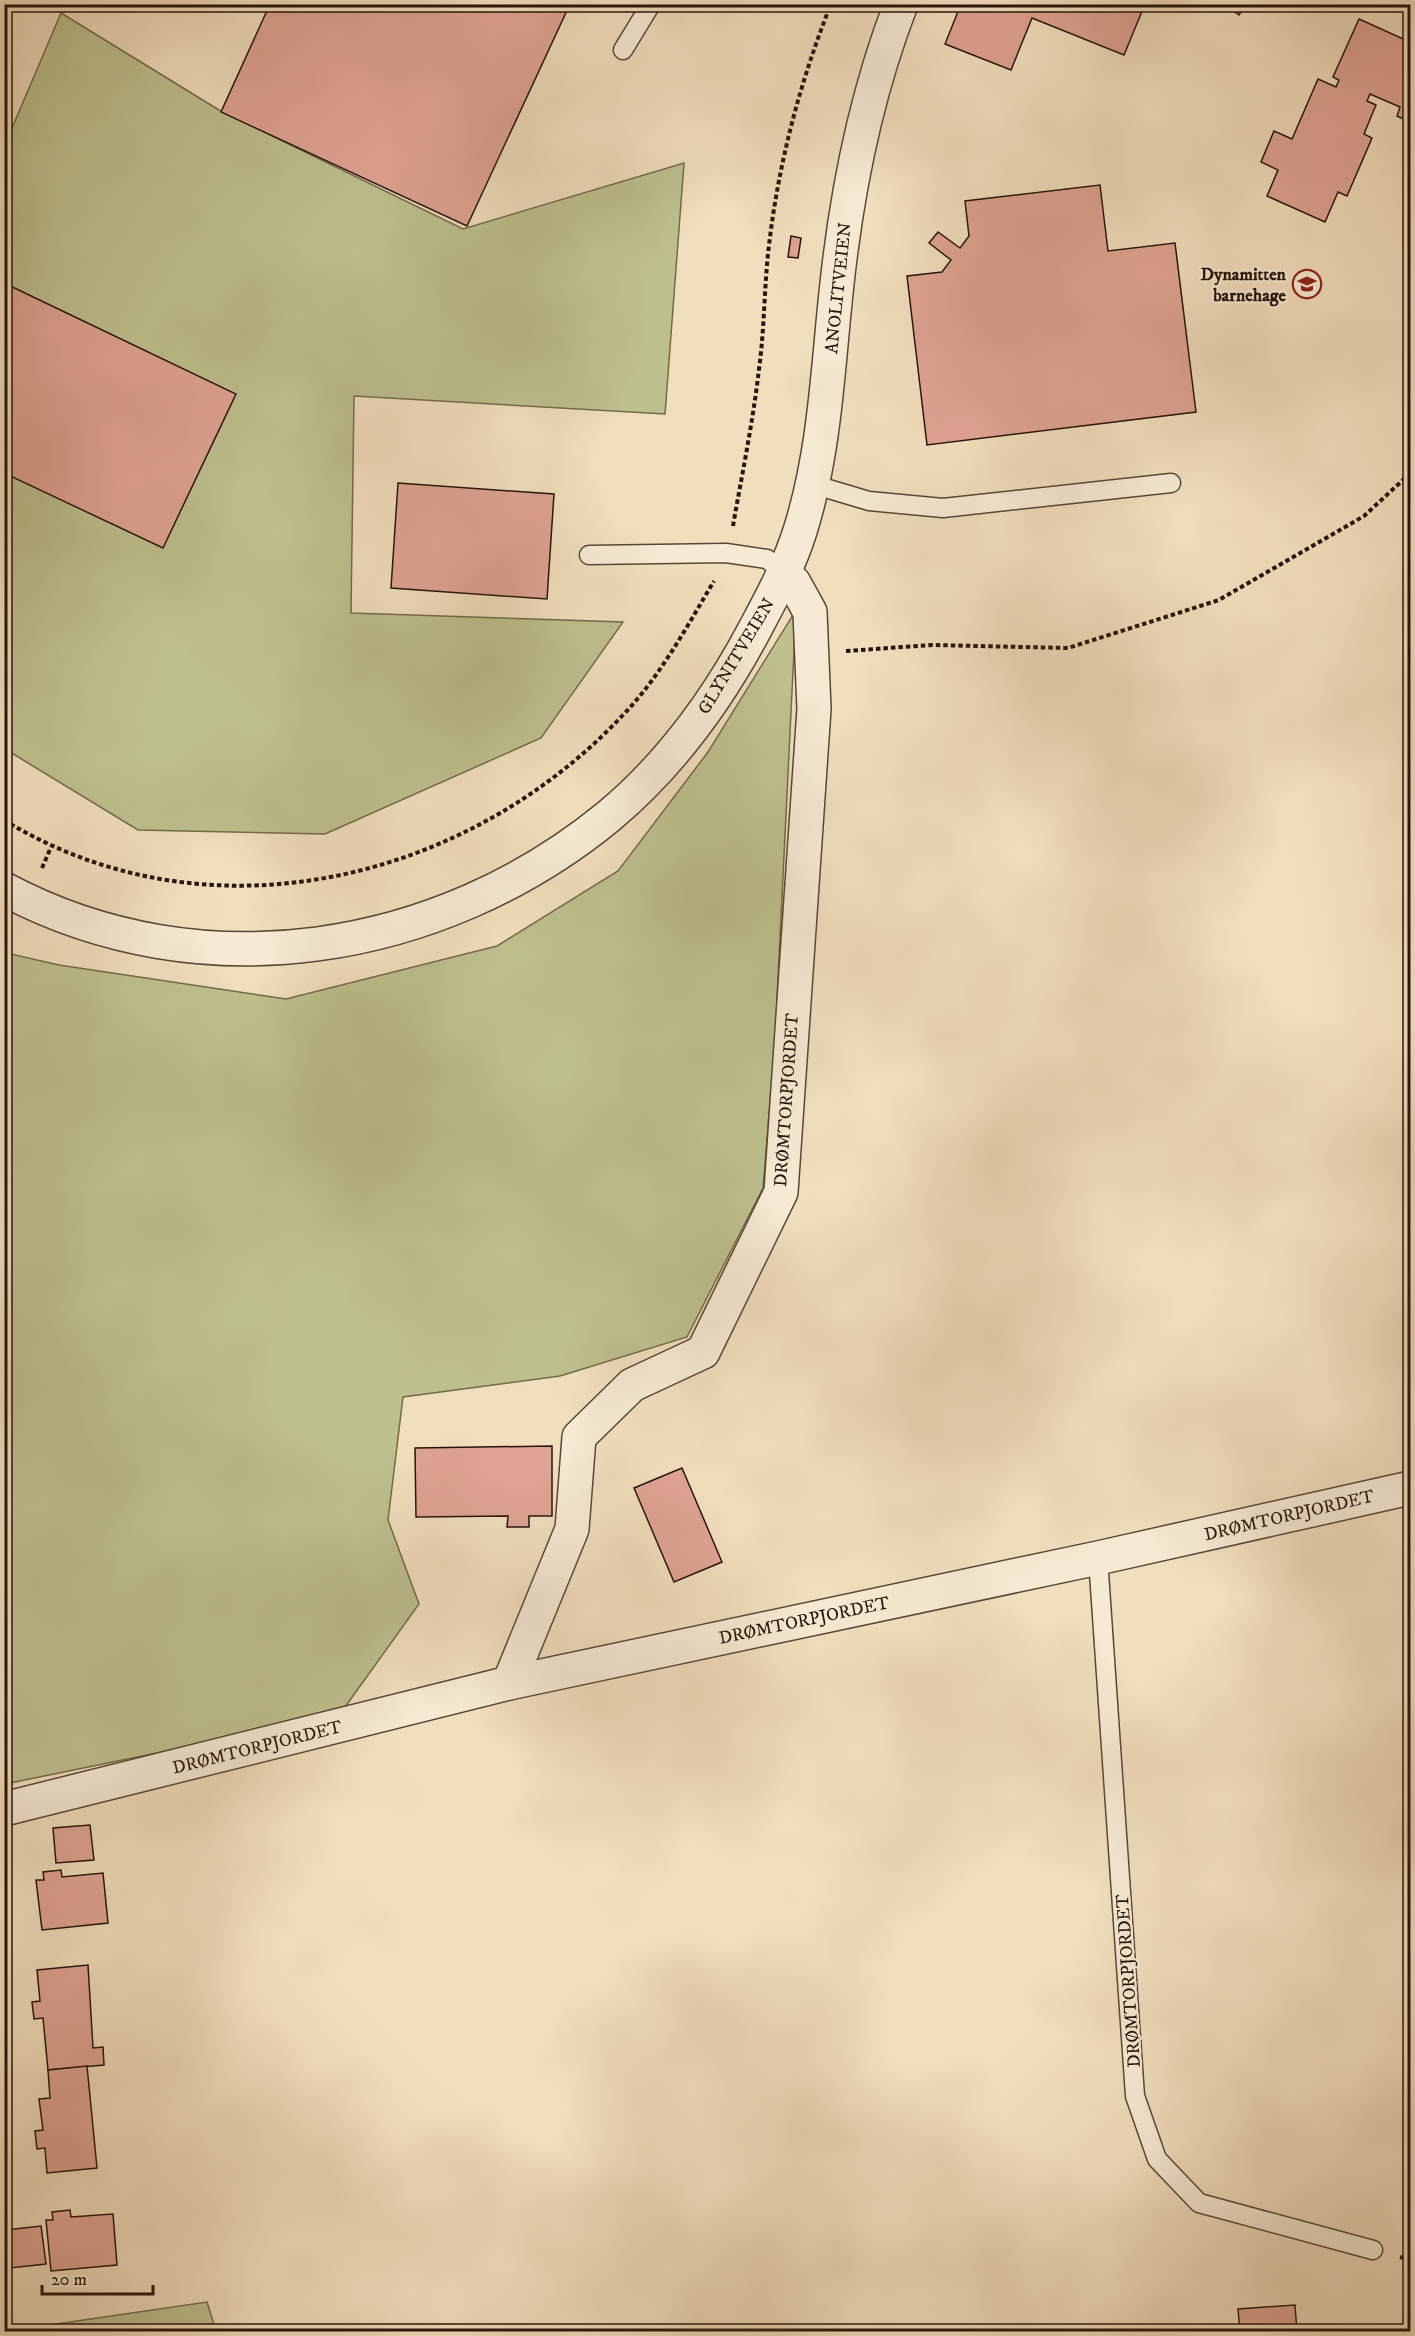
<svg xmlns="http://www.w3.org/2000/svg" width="1415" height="2336" font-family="'IM FELL DW Pica',serif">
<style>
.green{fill:#bec08e;stroke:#726a4d;stroke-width:1.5}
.building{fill:#dfa393;stroke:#27140c;stroke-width:1.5}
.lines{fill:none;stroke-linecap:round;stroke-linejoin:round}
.lane-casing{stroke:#5a4638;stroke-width:21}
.street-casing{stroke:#5a4638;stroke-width:36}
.path{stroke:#27140c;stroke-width:4;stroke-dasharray:4.5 3;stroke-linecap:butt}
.lane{stroke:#f6ead4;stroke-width:18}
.street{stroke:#f6ead4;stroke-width:33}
.labels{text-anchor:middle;stroke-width:4.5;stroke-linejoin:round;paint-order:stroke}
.poi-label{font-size:18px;font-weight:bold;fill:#27140c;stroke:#f6ead4;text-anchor:end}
.street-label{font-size:18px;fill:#27140c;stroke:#f6ead4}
</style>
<rect width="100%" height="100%" fill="#f1debd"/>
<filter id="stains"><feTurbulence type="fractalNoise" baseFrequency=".00333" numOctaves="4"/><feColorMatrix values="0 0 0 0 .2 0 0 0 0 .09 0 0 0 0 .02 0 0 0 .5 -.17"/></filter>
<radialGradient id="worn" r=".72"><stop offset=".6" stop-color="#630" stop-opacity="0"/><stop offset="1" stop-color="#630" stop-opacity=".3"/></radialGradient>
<g class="green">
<path d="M61,13L219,110L463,229L684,163L665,414L354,396L351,613L623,622L541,738L325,834L138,830L5,749L4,147Z"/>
<path d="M796,610L775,1040L763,1188L687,1337L560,1376L403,1397L388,1520L419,1604L345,1707L196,1745L5,1784L4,965L11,954L59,965L286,999L497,946L618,871L708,752Z"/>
<path d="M207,2302L216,2331H8Z"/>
</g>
<g class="building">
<path d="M270,4H570L467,226L221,112Z"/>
<path d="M961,4H1145L1124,55L1032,18L1011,70L945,44Z"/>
<path d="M1224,4H1246L1239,15Z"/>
<path d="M1359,19L1410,42V122L1397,116L1400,107L1370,94L1367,101L1376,105L1364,134L1372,138L1347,196L1338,192L1325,222L1267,196L1278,170L1261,162L1274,131L1292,139L1318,79L1336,87L1339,80L1333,77Z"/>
<path d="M1100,185L1108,251L1175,243L1196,412L927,445L907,276L942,272L951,260L929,243L938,232L960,248L969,236L965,201Z"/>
<path d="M791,236L801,238L798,258L788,257Z"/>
<path d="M4,283L236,394L163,548L4,473Z"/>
<path d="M398,483L554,494L547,599L391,588Z"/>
<path d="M552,1446V1516H529V1527H507L508,1516L416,1517L415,1448Z"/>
<path d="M682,1468L722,1562L674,1582L634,1488Z"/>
<path d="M90,1825L94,1860L56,1863L53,1828Z"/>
<path d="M61,1870L62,1877L103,1873L108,1923L42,1930L36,1880H44L43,1872Z"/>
<path d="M88,1965L93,2048L103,2047L104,2065L48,2070L43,2018L34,2019L32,2002L40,2001L37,1970Z"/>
<path d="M87,2066L97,2168L47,2173L45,2148L37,2149L35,2131L43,2130L39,2099L50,2098L48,2070Z"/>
<path d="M70,2210L71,2217L113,2214L117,2265L51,2271L46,2220H53L52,2212Z"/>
<path d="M41,2226L46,2264L10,2268L6,2230Z"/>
<path d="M1295,2305L1297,2332H1240L1238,2309Z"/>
</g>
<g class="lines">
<g class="lane-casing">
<g id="lane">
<path d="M623,50L651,4"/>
<path d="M812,484L869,501L943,508L1171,483"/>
<path d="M589,555L726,553L767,559L784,573"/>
<path d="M1098,1558L1135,2096L1157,2159L1199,2203L1373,2250"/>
</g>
</g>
<g class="street-casing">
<g id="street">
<path d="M4,889C201,994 440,955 609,816C670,765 718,699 755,629C772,597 789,566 800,531C828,442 828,350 840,258C851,170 869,87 901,4"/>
<path d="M509,1683L572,1529L579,1437L632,1385L703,1352L781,1192L814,709L810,612L794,583L784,573"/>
<path d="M4,1809L509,1683L1098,1558L1410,1488"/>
</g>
</g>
<g class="path">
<path d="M4,19L11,4"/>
<path d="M733,526C742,474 753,422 759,369C765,325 764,281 770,237C780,158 801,79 831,4"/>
<path d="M846,651L932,645L1068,648L1219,600L1364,516L1403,480L1410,469"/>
<path d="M4,820C206,944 465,883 622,716C660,677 686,628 714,581"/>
<path d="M42,868L51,847"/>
<path d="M1400,2257L1410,2260"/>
</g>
<use href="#lane" class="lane"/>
<use href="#street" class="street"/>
</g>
<defs>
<g id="school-ring" transform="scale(1.5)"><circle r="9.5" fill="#f6ead4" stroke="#8f2418" stroke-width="1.5"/><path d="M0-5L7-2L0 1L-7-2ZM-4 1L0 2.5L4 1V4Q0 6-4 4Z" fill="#8f2418"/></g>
</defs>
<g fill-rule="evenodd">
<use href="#school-ring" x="1307" y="284"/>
</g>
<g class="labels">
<g class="poi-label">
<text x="1286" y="280">Dynamitten<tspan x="1286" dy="21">barnehage</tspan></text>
</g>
<g class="street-label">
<text transform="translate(838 288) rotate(-84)" y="6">ANOLITVEIEN</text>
<text transform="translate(736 656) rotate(-59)" y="6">GLYNITVEIEN</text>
<text transform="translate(786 1100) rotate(-86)" y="6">DRØMTORPJORDET</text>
<text transform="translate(1289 1515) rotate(-13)" y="6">DRØMTORPJORDET</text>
<text transform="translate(804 1620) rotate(-12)" y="6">DRØMTORPJORDET</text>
<text transform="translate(257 1747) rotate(-14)" y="6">DRØMTORPJORDET</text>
<text transform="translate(1128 1981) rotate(-94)" y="6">DRØMTORPJORDET</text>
</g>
</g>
<rect width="1415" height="2336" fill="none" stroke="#f1debd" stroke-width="24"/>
<rect x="6" y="6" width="1403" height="2324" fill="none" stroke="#27140c" stroke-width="3"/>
<rect x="12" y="12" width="1391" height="2312" fill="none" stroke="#27140c" stroke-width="1.5"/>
<path d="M42 2285v9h111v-9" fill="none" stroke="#27140c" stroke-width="3"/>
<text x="51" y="2285" font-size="18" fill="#27140c" stroke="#f6ead4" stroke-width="4.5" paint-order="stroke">20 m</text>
<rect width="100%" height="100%" filter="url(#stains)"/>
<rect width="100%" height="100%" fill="url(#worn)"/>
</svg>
